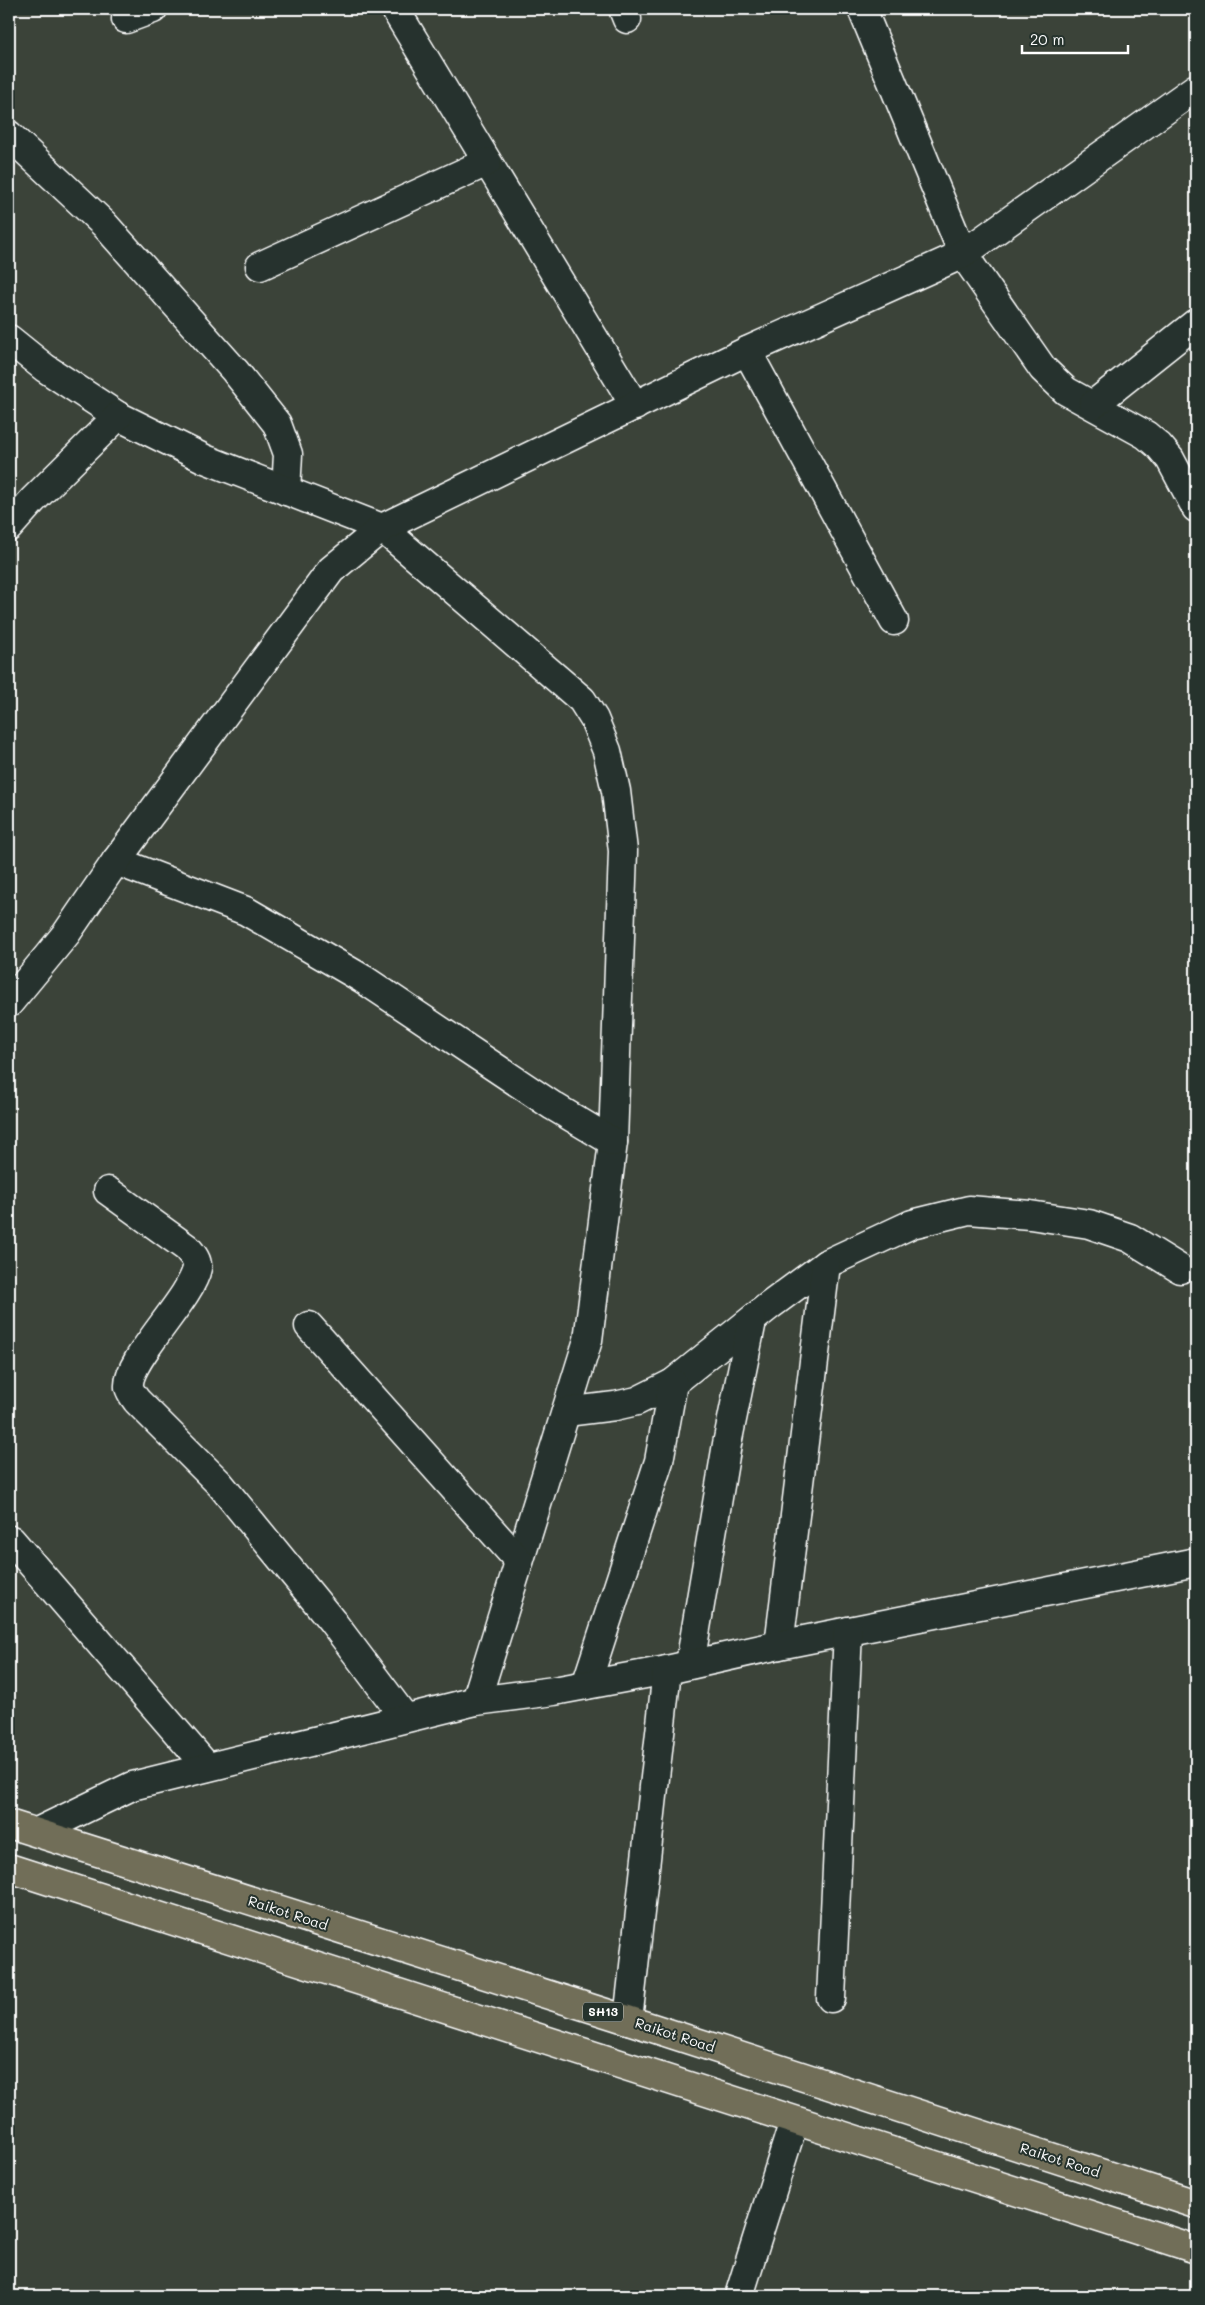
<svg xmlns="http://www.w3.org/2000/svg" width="1205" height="2305" font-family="Mali,sans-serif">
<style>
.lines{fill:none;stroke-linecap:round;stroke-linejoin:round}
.minor-casing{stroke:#fff;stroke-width:31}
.primary-casing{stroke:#fff;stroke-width:31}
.minor{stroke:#26332d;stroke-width:28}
.primary{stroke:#716e59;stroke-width:28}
.labels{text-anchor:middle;stroke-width:4;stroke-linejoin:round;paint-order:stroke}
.shield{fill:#26332d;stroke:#bec2c0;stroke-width:1}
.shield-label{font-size:12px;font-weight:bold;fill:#fff}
.street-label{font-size:14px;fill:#fff;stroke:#26332d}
</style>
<rect width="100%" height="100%" fill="#3b4339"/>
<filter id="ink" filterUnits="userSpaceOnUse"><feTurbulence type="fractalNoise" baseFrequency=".02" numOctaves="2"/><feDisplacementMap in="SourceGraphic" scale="10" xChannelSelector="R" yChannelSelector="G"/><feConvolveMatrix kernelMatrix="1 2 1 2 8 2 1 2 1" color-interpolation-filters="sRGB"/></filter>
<g filter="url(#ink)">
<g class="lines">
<g class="minor-casing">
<g id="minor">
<path d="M395,9L635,406"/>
<path d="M623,9L627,19"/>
<path d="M862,9L963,254L1043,369L1066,391L1146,435L1159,446L1170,459L1196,508"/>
<path d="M126,19L153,9"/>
<path d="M9,135L104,224L235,371L277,424L288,454L286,491"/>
<path d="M260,266L487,162"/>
<path d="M9,339L45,368L118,416L205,459L382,528L582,700L594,719L607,751L616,791L623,851L613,1142L588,1340L476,1701"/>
<path d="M747,351L894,621"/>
<path d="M1093,405L1196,323"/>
<path d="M9,527L33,500L118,416"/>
<path d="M116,861L246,911L363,979L553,1106L613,1142"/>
<path d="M9,1003L66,934L116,861L331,570L382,528L747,351L963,254L1196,88"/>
<path d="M108,1191L187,1248C192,1254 198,1260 197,1268C191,1299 126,1360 129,1387C130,1392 134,1397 137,1401L220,1484L332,1621L405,1718"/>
<path d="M309,1326L519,1561"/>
<path d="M566,1412L615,1406L637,1401L673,1383L769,1306L826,1264L912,1224L969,1210L1030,1215L1089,1224L1130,1238L1180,1269"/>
<path d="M11,1540L207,1767"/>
<path d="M779,1645L826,1264"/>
<path d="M690,1664L727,1444L752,1321"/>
<path d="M586,1685L659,1461L673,1383"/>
<path d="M37,1832L132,1786L476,1701L554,1691L667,1670L779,1645L1196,1562"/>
<path d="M831,1998L848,1631"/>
<path d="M628,2020L667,1670"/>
<path d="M739,2296L794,2121"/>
</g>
</g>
<g class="primary-casing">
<g id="primary">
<path d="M9,1824L628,2020L1196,2204"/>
<path d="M9,1868L1196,2249"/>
</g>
</g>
<use href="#minor" class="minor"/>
<use href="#primary" class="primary"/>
</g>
</g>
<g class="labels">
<rect class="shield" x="583" y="2002.5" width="40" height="19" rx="4"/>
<g class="shield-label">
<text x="603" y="2016">SH13</text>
</g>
<g class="street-label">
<text transform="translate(288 1913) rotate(18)" y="5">Raikot Road</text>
<text transform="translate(675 2035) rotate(18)" y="5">Raikot Road</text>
<text transform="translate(1060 2160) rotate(18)" y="5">Raikot Road</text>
</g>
</g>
<rect width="1205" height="2305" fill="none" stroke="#26332d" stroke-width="30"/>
<rect x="15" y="15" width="1175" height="2275" fill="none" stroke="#fff" stroke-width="2" filter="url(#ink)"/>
<path d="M1022 45v8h106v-8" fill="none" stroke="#ffffff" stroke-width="2.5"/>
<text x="1030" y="45" font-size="15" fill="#ffffff" stroke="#26332d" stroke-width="4" paint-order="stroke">20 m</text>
</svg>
